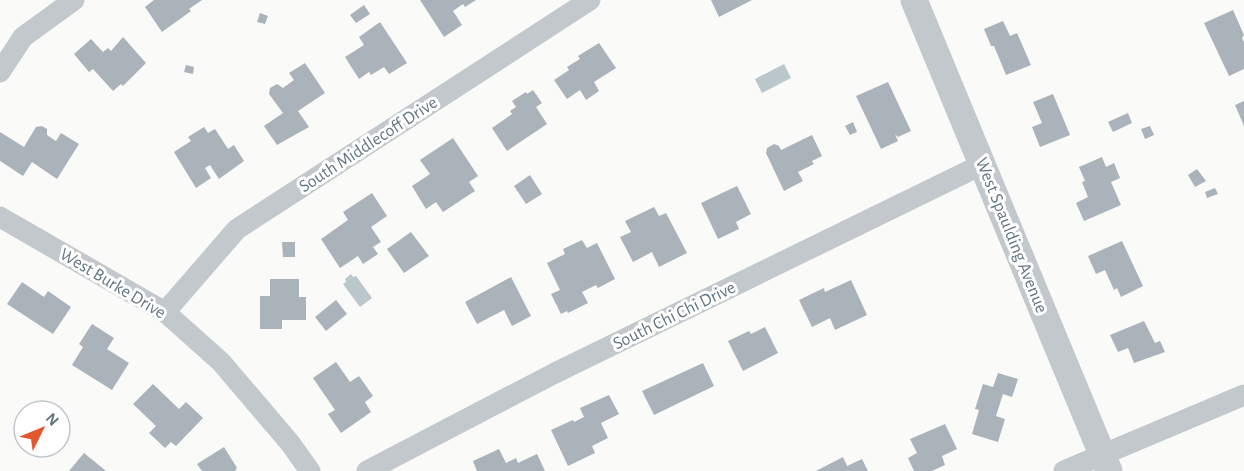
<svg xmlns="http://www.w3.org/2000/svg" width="1244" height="471" font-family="'Alegreya Sans',sans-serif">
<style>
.water{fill:#bbc7cb}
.building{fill:#aab3b9}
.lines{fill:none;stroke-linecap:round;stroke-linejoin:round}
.minor{stroke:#c3c8cc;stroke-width:21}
.tertiary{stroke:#c3c8cc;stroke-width:27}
.labels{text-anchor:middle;stroke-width:6;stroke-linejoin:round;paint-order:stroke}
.street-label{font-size:18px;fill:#657683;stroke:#fff}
</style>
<rect width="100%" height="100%" fill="#fafaf8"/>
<g class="water">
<path d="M784,64L791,78L762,93L755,79Z"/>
<path d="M351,274L353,277L356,276L372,298L360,307L343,284L346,282L345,279Z"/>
</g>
<g class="building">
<path d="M154,0H202L189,9L191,11L162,32L145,7Z"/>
<path d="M420,0H476L465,7L463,4L453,11L462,25L444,37Z"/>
<path d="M711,0H752L719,17Z"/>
<path d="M364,5L370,14L356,23L350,15Z"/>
<path d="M1233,10L1244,35L1242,38L1244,42V69L1229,76L1204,23Z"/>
<path d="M260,13L268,16L265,24L257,22Z"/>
<path d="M1003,21L1010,36L1017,33L1031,65L1006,75L994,46H991L984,29Z"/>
<path d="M380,22L407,63L389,74L384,67L371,75L369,72L359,79L345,57L364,45L359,37Z"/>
<path d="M123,37L146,63L123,86L121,84L113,91L93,69L89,72L74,54L91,39L103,52L108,48L111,51Z"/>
<path d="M599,43L616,68L594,82L599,91L586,100L580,90L567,99L554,80L569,70L567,67L580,59L578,56Z"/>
<path d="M305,63L325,93L298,111L309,127L277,145L264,126L283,113L269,94L270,88L277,84L283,88L294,80L289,73Z"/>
<path d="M186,65L194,67L193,74L184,72Z"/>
<path d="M888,82L911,131L898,137L895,134L898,141L881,149L856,96Z"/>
<path d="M533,90L542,103L536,107L547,124L507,151L492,128L512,114L510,111L516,107L512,101L526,92L527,94Z"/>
<path d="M1053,94L1070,135L1040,147L1032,127L1042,123L1033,102Z"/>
<path d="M1244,101V126L1235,105Z"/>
<path d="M1128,113L1132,123L1113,132L1108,122Z"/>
<path d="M853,122L857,132L850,135L845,126Z"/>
<path d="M42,126L47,129V135L56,141L61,133L79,144L57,179L32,162L23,176L0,161V132L24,147L36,127Z"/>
<path d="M1150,126L1154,135L1145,139L1141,129Z"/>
<path d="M204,127L208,133L215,129L228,149L234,145L244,161L219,179L210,165L205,168L211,178L196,188L174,152L191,141L188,137Z"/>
<path d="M812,135L822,156L812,161L814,164L798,172L803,181L784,191L766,153L767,148L774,144L779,146L781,150Z"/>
<path d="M453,138L478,176L469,182L475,191L443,212L436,202L426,209L412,186L430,174L420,160Z"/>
<path d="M1102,157L1106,167L1114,163L1120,178L1111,182L1121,205L1084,221L1076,203L1088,197L1082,182L1085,181L1079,167Z"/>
<path d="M1197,169L1206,181L1195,187L1188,175Z"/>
<path d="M530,175L542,194L526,204L514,186Z"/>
<path d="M737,186L751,214L736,222L739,229L718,239L701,203Z"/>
<path d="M1215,188L1218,194L1207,198L1205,192Z"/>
<path d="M372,193L387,216L371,227L381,242L373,247L378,254L363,264L358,256L340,268L321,239L348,220L343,212Z"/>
<path d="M654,207L659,216L666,213L687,253L659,267L652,252L633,262L620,237L631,232L625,221Z"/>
<path d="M411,232L429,256L404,273L387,249Z"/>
<path d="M582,240L587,248L597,243L615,279L598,288L596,285L582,292L588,303L568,313L567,311L561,314L551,294L560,290L547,263L565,254L563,249Z"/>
<path d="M1122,241L1143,286L1121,297L1117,288L1114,290L1105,270L1096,274L1088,256Z"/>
<path d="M282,242H295V257H283Z"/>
<path d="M511,277L531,316L512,326L504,310L477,324L465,302Z"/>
<path d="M270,279H299V297H306V320H282V329H260V296H270Z"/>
<path d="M851,280L867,315L835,330L830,318L812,327L799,300L824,288L825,292Z"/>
<path d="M22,282L44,297L48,291L71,307L53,334L7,304Z"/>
<path d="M336,300L347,314L326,331L315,317Z"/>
<path d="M1144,321L1155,343L1160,341L1165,352L1134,363L1128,348L1118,352L1110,335Z"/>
<path d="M92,324L114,338L107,349L129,363L112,390L72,365L83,347L79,344Z"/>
<path d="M765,327L778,353L743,371L728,341L749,331L751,334Z"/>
<path d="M336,362L350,382L359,376L373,396L365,402L371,412L341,433L328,414L335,410L313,378Z"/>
<path d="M703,363L714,386L654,415L642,391Z"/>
<path d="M998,373L1018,379L1012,397L1003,394L996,416L1005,419L998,442L972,434L979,410L975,409L983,384L993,387Z"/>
<path d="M153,384L179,409L186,402L203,418L176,446L171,442L165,448L149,433L156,426L133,404Z"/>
<path d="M609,395L619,414L601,423L608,438L592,446L595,453L568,466L551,430L573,420L574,422L584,417L580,408Z"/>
<path d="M945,424L957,449L942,456L945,465L932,471H914L908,458L917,453L910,439Z"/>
<path d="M224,447L237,468L235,471H202L197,464Z"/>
<path d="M499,449L506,463L516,458L518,463L537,454L545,471H477L473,461Z"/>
<path d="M84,453L106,471H69Z"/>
<path d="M843,457L847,466L862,459L868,471H816Z"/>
</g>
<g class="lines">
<g class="minor">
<path d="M0,72L23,37L74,0"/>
<path d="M0,217L165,312L221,362L290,443L310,471"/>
<path d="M165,312L237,229L590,0"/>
<path d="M367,471L555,373L983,164"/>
<path d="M1064,471L1244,395"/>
</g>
<path class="tertiary" d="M914,0L1109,471"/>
</g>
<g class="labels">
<g class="street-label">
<text transform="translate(368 144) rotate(-33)" y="6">South Middlecoff Drive</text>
<text transform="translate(1012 235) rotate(68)" y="6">West Spaulding Avenue</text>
<text transform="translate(113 283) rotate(31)" y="6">West Burke Drive</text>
<text transform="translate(674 315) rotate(-26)" y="6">South Chi Chi Drive</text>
</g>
</g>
<g transform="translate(42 429) rotate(47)"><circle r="28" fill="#ffffff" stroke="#c1c8cd" stroke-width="1.5"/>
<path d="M0-4.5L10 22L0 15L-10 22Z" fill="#e4572e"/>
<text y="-9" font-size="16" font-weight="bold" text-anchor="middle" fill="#657683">N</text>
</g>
</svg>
